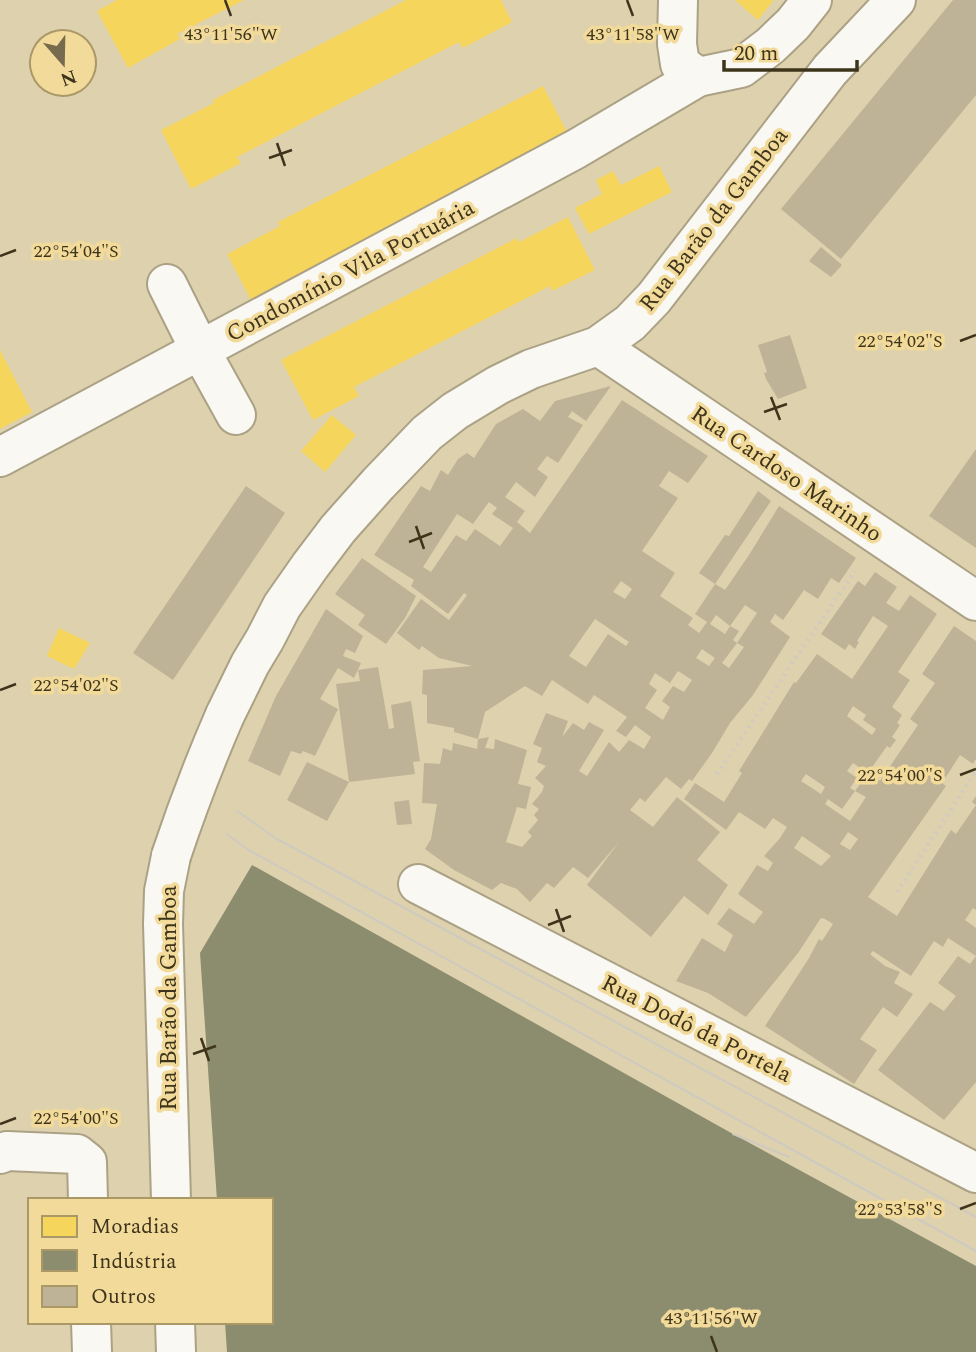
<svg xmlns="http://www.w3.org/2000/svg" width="976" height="1352" font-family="Spectral,serif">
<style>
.homes{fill:#f6d55c}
.industry{fill:#8c8c6e}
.building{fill:#beb396;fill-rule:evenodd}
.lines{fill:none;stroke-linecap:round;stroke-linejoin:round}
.minor-casing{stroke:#aba185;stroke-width:42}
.path{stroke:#cfcbc1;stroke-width:4.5;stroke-dasharray:2 5;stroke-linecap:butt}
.minor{stroke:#faf8f3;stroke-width:38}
.tram{stroke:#cecac0;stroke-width:2}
.minor-bridge-casing{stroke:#aba185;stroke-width:42;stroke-linecap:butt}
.minor-bridge{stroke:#faf8f3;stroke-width:38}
.ticks{fill:none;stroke:#3e341b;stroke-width:2.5}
.labels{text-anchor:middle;stroke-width:7;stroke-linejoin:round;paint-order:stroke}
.street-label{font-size:23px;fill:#3e341b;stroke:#f2da9a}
.ticks-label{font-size:18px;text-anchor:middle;fill:#3e341b;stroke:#f2da9a;stroke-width:7;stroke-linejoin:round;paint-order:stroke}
</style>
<rect width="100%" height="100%" fill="#ded1ae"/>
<g class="homes">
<path d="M117,0H244L177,34L180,39L128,68L97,11Z"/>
<path d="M406,0H501L512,22L463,48L459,42L237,157L241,163L191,189L161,130L214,103L213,100Z"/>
<path d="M735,0H774L758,20Z"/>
<path d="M543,86L574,145L255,308L227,254L280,226L278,222Z"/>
<path d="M659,166L672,192L589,234L575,208L602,194L596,180L613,171L621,185Z"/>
<path d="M568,217L595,270L552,291L550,286L354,387L359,396L313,420L281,360L517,238L519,242Z"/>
<path d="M0,350L32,412L0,429Z"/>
<path d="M332,415L356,435L325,472L301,451Z"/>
<path d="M59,628L90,643L74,669L47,656Z"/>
</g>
<path class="industry" d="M252,865L733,1134L976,1266V1352H227L225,1322H271V1200H217L200,953Z"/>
<g class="building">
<path d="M953,0H976V95L841,259L781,209Z"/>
<path d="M821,247L842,265L831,277L809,261Z"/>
<path d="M790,335L807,388L778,399L766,379L764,373L767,372L758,345Z"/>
<path d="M611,386L586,421L572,411L568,417L583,425L558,463L547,456L537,469L548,477L535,497L516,482L505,497L525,511L517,522L530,533L622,400L708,456L688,483L669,471L659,486L678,498L642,551L675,573L660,596L693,618L688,625L699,633L707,622L695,614L715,584L725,590L749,555L779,506L856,558L839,583L831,578L818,599L804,590L783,620L775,614L770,622L790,637L753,695L730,723L712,753L692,781L689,779L681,789L666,777L645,802L640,798L630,810L653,827L677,797L720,832L697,860L728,885L708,915L684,896L651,937L587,885L619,842L588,878L573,867L554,888L547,883L530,902L517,889L501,883L492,890L454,870L425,849L431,839L437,804L422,803L424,763L440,764L443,748L452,751L453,743L477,749L478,739L489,737L485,748L494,749L495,739L527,750L518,784L531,787L526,809L517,807L506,842L522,847L532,836L528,832L538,820L534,815L539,809L532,804L542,792L544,786L535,778L546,766L537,762L542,748L533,744L546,713L568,721L562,737L573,723L584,730L589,722L604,730L579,771L587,776L609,742L619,752L629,740L644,749L651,737L635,725L626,737L616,731L627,717L594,695L588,704L552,680L542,696L525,686L485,712L478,739L454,732V728L427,723V695L422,694L423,670L472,666L439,658L422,646L419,650L397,633L421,599L449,620L467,595L464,593L448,614L411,586L414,580L374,555L421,486L430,491L441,470L448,475L458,459L467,453L474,458L496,424L523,409L540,421L555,401ZM489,502L497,508L492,514L513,528L500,546L475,529L466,541L456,535L431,572L423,567L457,514L473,524ZM621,581L632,589L625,599L613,592ZM745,605L757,613L737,643L744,647L729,668L722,663L737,643L733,640L739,631L730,626ZM716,615L730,626L725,634L710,624ZM595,619L629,642L626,646L608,634L586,667L569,656ZM702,649L715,658L709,666L696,658ZM678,671L692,680L684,692L673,686L662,701L670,707L663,720L645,708L657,690L649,684L655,673L670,683Z"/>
<path d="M976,449V548L929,516Z"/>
<path d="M246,486L285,513L173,680L133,653Z"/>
<path d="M758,491L771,501L715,584L699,573L725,535L729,536Z"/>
<path d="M362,558L416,596L405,618L386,644L358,625L365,615L335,594Z"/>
<path d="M875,572L897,587L886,603L899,611L910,595L937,614L898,672L910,680L892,707L902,715L897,723L900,725L892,737L896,740L890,748L887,746L868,773L880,781L918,725L910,719L935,683L922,674L954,626L976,641V759L973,764L960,755L942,783L946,786L868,897L897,916L951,830L956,834L976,805L972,802L976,796V910L973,908L965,920L976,928V1082L944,1120L878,1070L930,1002L944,1011L956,996L938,983L958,956L970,964L976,956L948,938L943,947L934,941L911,976L873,951L870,954L885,966L900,972L894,983L913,994L897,1017L883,1007L860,1039L877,1050L854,1084L765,1026L809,958L819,939L822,941L833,924L825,919L821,918L798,953L746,1017L708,993L676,981L702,938L725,952L733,935L717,924L729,908L754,924L763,912L738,894L757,865L768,871L773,863L764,856L780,838L787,827L773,818L765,829L739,812L726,830L684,799L695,783L724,802L742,773L739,771L770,721L794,682L796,683L817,654L852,679L888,626L873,616L857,641L859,642L855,649L849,644L845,650L821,634L858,581L865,586ZM853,706L866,715L863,720L876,729L872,735L847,716ZM853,763L868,773L855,791L866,797L850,821L825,804L828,799L842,809L855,791L850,788L857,778L847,771ZM806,774L825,787L821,794L801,781ZM848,832L858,839L850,850L840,844ZM802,836L831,856L821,866L794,848Z"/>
<path d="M326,609L363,636L355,653L346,649L343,656L361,663L354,678L338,668L320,699L338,709L315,756L303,751L301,754L291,751L280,776L248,761L276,696Z"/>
<path d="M378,667L389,729L394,728L391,705L411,701L420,761L413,762L415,774L349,782L336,684L360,681L358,670Z"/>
<path d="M307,762L349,782L327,821L287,800Z"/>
<path d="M409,800L412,824L397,825L394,802Z"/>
</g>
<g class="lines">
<g class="minor-casing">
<g id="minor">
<path d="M678,0L677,44L680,64L698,77"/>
<path d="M167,284L200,350L236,415"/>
<path d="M598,346L976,601"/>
<path d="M0,457L576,149L698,77L741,68L770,46L793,24L812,0"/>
<path d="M225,715L250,664L265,639L282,606L310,566L338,529L378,484L427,433L455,411L498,385L531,369L598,346L630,323L654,298L830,70L896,0"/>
<path d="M418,884L976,1173"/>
<path d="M0,1154L7,1151L77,1154L87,1162L88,1200"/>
<path d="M171,1200L163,924L164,891L171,856"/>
<path d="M91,1322L92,1352"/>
<path d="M175,1322L176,1352"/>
</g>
</g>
<g class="path">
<path d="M717,774L855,571"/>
<path d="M897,892L976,771"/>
</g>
<use href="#minor" class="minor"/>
<g class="tram">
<path d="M237,811L277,839L976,1217"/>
<path d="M227,834L247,849L976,1251"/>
<path d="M733,1134L789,1157"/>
</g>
<g class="minor-bridge-casing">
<path id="minor-bridge" d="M171,856C187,808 205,761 225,715"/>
</g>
<use href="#minor-bridge" class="minor-bridge"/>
</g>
<path class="ticks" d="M225,0L231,16M627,0L633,16M277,143L285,166M269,158L292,150M0,256L16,250M960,341L976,335M771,397L780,420M764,412L787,404M416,526L424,549M409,542L432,533M0,690L16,684M960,775L976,769M556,909L564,932M548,925L571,916M201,1038L209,1061M193,1054L216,1046M0,1124L16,1118M960,1209L976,1203M711,1336L717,1352"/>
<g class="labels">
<g class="street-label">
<text transform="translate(713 219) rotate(-52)" y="8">Rua Barão da Gamboa</text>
<text transform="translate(350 270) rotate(-28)" y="8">Condomínio Vila Portuária</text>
<text transform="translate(787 473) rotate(34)" y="8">Rua Cardoso Marinho</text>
<text transform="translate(168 998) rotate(-90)" y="8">Rua Barão da Gamboa</text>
<text transform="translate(697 1028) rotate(27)" y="8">Rua Dodô da Portela</text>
</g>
</g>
<g class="ticks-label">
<text x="231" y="40">43°11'56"W</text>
<text x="633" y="40">43°11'58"W</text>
<text x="76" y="257">22°54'04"S</text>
<text x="900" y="347">22°54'02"S</text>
<text x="76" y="691">22°54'02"S</text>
<text x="900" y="781">22°54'00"S</text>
<text x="76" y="1124">22°54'00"S</text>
<text x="900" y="1215">22°53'58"S</text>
<text x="711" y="1324">43°11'56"W</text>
</g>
<rect x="28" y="1198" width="245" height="126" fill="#f2da9a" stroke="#aa9867" stroke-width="2"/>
<rect x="42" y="1216" width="35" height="21" fill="#f6d55c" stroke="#aa9867" stroke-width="2"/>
<text x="91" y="1233" font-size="21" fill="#3e341b">Moradias</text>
<rect x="42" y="1250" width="35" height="21" fill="#8c8c6e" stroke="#aa9867" stroke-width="2"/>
<text x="91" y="1268" font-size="21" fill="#3e341b">Indústria</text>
<rect x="42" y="1286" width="35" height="21" fill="#beb396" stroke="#aa9867" stroke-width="2"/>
<text x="91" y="1303" font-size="21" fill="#3e341b">Outros</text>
<g transform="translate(63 63) rotate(160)"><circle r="33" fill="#f2da9a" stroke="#aa9867" stroke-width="2"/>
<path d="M0-5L12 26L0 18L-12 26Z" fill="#766b4e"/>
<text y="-10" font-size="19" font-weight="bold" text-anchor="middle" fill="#3e341b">N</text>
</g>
<path d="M724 60v10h133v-10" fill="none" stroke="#3e341b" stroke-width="3.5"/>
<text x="734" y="60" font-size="21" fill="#3e341b" stroke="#f2da9a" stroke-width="5" paint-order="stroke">20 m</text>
</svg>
